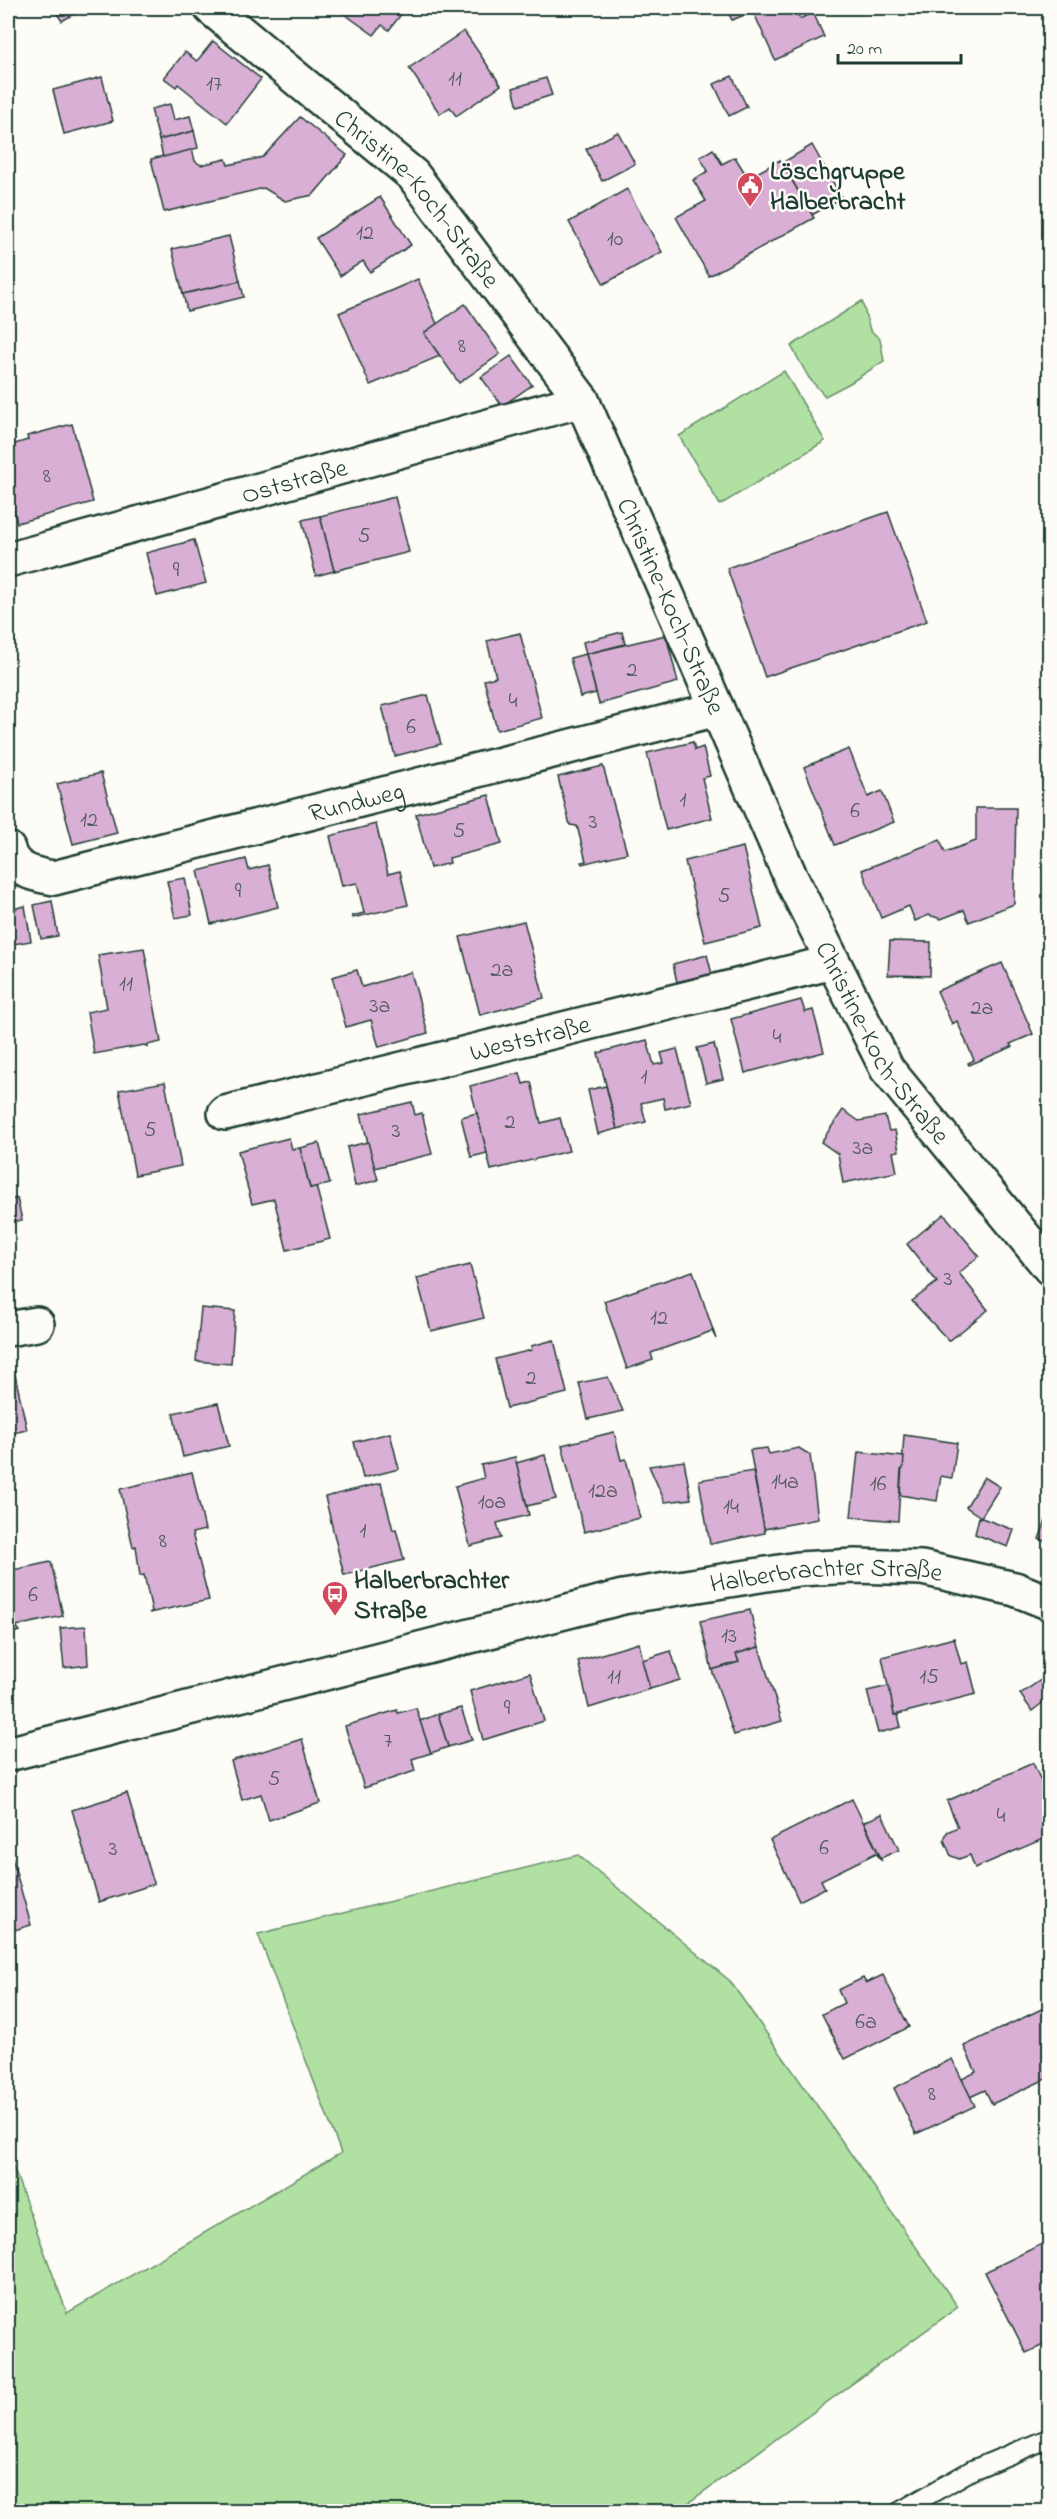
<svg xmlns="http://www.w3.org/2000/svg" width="1057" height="2519" font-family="'Indie Flower',sans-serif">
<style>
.green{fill:#b0e1a2;stroke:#688f6b;stroke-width:1.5}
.building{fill:#daafd5;stroke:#1f3d34;stroke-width:1.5}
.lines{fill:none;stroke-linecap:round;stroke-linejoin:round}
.service-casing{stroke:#1f3d34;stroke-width:22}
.minor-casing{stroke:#1f3d34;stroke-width:38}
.secondary-casing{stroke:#1f3d34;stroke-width:38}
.service{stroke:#fdfcf7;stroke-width:18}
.minor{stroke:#fdfcf7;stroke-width:33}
.secondary{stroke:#fdfcf7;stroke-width:33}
.labels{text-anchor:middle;stroke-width:5;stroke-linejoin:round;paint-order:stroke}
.number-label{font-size:22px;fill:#4e5a5c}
.poi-label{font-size:26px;font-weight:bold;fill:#1f3d34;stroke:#fdfcf7;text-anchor:start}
.street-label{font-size:26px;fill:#1f3d34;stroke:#fdfcf7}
</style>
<rect width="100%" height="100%" fill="#fdfcf7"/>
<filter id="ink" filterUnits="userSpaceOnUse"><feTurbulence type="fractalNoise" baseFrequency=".0167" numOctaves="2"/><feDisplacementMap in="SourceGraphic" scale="12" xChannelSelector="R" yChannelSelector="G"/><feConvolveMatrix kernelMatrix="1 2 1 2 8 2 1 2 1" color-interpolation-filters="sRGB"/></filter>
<g filter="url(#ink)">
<g class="green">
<path d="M862,301L870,330L880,339L884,361L850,383L825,396L809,378L791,346Z"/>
<path d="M784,371L825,441L720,505L679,436Z"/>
<path d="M578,1855L730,1981L958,2307L677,2511H8V2153L67,2313L341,2153L258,1934Z"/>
</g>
<g class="building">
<path d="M53,8H84L62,21Z"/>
<path d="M336,8H406L389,30L382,25L374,35Z"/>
<path d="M726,8H762L732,20Z"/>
<path d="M762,8H795L800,19L813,12L824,37L775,60L753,11Z"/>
<path d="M464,31L501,85L456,116L450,107L440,114L409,68Z"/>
<path d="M213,41L261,79L227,123L178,84L176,87L164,78L185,52L197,61Z"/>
<path d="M732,76L747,107L729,116L714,84Z"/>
<path d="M102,77L113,121L64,134L53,90Z"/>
<path d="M546,78L552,95L518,106L513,88Z"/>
<path d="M170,104L174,120L190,116L194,131L159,140L151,109Z"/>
<path d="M300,117L347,155L313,195L285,201L264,188L164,212L151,159L192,149L195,161L201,165L226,159L228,165L263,157Z"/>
<path d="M194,131L198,148L163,157L159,140Z"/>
<path d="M618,132L635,164L602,181L586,149Z"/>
<path d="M812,145L842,198L812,215L782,163Z"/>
<path d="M713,149L722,164L735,157L748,178L780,160L814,218L709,276L676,217L706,201L693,180L708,171L700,157Z"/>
<path d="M627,189L662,252L604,284L569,222Z"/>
<path d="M380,197L411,245L370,272L363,261L340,276L316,238Z"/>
<path d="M229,236L240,281L183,294L172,249Z"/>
<path d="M418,279L437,324L424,333L440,356L370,385L339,313Z"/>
<path d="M240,281L244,297L187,311L183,294Z"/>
<path d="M465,304L500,354L459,383L424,333Z"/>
<path d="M511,356L532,385L502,406L481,377Z"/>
<path d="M72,424L93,502L17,523L11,499H8V446L28,440L27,436Z"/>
<path d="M395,497L409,552L334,571L320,516Z"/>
<path d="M888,512L927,621L765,677L727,568Z"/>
<path d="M320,516L334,571L316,576L302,520Z"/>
<path d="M194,540L206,583L157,596L146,553Z"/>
<path d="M622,632L625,644L586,654L583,642Z"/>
<path d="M520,633L542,718L497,730L484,680L496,677L487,641Z"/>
<path d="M666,635L678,682L599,704L586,654Z"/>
<path d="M586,654L596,693L580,697L570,658Z"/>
<path d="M428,695L441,744L395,756L382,706Z"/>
<path d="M693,742L695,750L703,747L710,776L702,778L712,818L666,830L647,753Z"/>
<path d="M849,749L868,797L882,791L894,822L835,845L804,767Z"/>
<path d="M603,766L627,853L582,864L581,862L586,861L577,826L570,825L558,777Z"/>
<path d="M101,773L117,833L73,844L57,784Z"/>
<path d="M489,795L502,844L449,858L450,863L430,868L416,814Z"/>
<path d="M976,808H1016L1014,904L969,922L964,910L941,919L929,915L915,921L909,906L881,918L862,870L940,840L945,852L976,841Z"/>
<path d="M376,824L388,874L400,871L408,905L353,918L352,916L364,913L357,883L342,886L330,836Z"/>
<path d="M743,847L762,928L705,942L685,861Z"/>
<path d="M246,859L249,870L268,865L278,907L211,924L198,871Z"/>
<path d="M185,878L192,915L175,918L167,881Z"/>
<path d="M52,901L58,936L41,939L34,905Z"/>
<path d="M25,906L31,941L14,944L8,910Z"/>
<path d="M524,921L544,998L480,1015L460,937Z"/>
<path d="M890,941L931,942L930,976L888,975Z"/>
<path d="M144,948L161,1042L147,1045L148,1047L144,1045L94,1054L87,1012L107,1008L98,955Z"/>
<path d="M707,955L712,974L677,982L673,964Z"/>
<path d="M1002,963L1033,1034L1010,1044L1012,1047L969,1065L968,1063L974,1060L957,1021L952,1024L937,991Z"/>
<path d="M357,970L362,987L411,972L428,1033L379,1047L371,1020L346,1027L332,977Z"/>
<path d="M801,1000L805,1012L813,1010L824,1052L745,1073L731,1019Z"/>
<path d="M647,1040L654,1065L664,1063L661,1053L677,1049L691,1103L665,1109L663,1098L641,1103L646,1122L617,1129L598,1053Z"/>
<path d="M714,1044L723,1079L706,1083L697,1048Z"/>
<path d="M520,1073L523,1084L531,1082L541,1123L560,1118L569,1151L491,1170L470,1086Z"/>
<path d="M165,1082L181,1166L135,1175L119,1090Z"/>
<path d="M606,1086L617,1129L598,1134L588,1090Z"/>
<path d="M412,1102L415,1115L422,1113L432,1154L374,1168L361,1114Z"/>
<path d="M843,1110L859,1121L885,1116L889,1131L895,1130L899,1151L893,1152L897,1172L843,1183L838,1154L821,1142Z"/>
<path d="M477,1113L487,1153L471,1157L461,1117Z"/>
<path d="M289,1138L292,1149L300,1148L310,1188L316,1186L330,1239L287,1250L274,1199L252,1204L238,1151Z"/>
<path d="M368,1142L378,1180L355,1186L347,1147Z"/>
<path d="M319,1143L330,1184L310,1188L300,1148Z"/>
<path d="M17,1198L22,1220L8,1223V1200Z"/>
<path d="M944,1214L979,1256L959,1273L988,1310L949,1341L912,1301L937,1282L907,1244Z"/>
<path d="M470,1265L484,1318L431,1331L417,1278Z"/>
<path d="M693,1271L716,1339L712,1331L651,1353L653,1360L627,1369L604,1301Z"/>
<path d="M201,1308L235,1311L231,1364L196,1361Z"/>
<path d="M554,1340L567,1393L507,1408L495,1359L532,1350L531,1346Z"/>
<path d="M14,1370L27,1430L8,1434V1371Z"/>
<path d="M608,1377L623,1411L588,1419L579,1383Z"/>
<path d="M218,1403L229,1446L183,1457L173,1413Z"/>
<path d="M614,1432L621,1460L626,1459L640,1518L584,1532L562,1445Z"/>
<path d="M390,1433L399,1469L363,1478L354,1442Z"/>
<path d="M904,1435L957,1443L952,1478L941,1476L937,1501L900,1495Z"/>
<path d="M767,1448L769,1454L799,1448L810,1455L818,1519L764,1529L750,1450Z"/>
<path d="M858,1452L904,1457L903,1469L901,1470L898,1521L851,1517Z"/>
<path d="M545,1455L556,1499L527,1506L516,1463Z"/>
<path d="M515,1457L529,1515L497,1523L501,1538L470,1546L455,1486L484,1478L481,1465Z"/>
<path d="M684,1461L691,1499L665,1502L649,1466Z"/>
<path d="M753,1471L765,1533L710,1544L699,1480Z"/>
<path d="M192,1472L205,1530L192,1533L209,1600L149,1613L152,1611L144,1575L140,1576L136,1546L133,1547L120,1489Z"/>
<path d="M984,1477L1000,1487L981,1517L966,1507Z"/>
<path d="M381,1483L393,1530L396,1529L404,1560L344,1575L325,1497Z"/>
<path d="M1050,1510V1543L1039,1539Z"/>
<path d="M979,1517L1014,1530L1008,1547L975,1534Z"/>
<path d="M51,1562L63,1616L16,1626L20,1631L8,1634V1571Z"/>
<path d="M750,1610L759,1647L736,1654L739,1662L712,1670L700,1621Z"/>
<path d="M86,1626L88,1665L64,1668L60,1628Z"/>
<path d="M954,1638L961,1664L968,1662L976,1694L894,1715L882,1657Z"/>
<path d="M639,1643L650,1689L589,1708L578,1661Z"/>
<path d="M759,1647L782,1721L734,1735L712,1670L739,1662L736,1654Z"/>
<path d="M671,1651L680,1680L650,1689L642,1660Z"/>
<path d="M530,1673L544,1721L483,1740L470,1691Z"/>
<path d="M1050,1674V1697L1032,1711L1020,1694Z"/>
<path d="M889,1686L894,1715H898L901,1727L878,1733L867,1691Z"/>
<path d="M416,1708L431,1753L412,1759L415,1771L364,1788L345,1726L397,1710L398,1713Z"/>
<path d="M461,1708L472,1740L448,1747L438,1714Z"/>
<path d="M438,1714L448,1747L431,1753L420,1721Z"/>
<path d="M302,1739L320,1803L269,1820L261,1794L242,1800L231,1761Z"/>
<path d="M1033,1763L1050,1801V1836L975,1868L970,1855L959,1859L951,1856L944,1840L947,1832L958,1827L947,1801Z"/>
<path d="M127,1793L154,1884L99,1902L72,1810Z"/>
<path d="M852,1799L882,1861L876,1853L821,1880L825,1888L799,1901L770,1840Z"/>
<path d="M882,1814L899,1850L881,1858L864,1822Z"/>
<path d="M8,1844L31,1925L8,1932Z"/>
<path d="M883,1975L909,2027L845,2059L822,2014L844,2003L838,1990L863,1978L866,1983Z"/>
<path d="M1050,2005V2077L992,2104L985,2090L970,2097L962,2079L976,2072L964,2046Z"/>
<path d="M952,2059L975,2106L916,2134L894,2088Z"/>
<path d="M1050,2240V2342L1026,2353L985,2272Z"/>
<path d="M1050,2502V2512H1032Z"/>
</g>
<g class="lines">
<g class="service-casing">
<path id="service" d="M899,2512L972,2470L1050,2438"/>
</g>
<g class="minor-casing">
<g id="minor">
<path id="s1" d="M211,8L413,175L582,400L791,878L887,1069L1050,1268"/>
<path id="s2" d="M8,560L582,400"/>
<path id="s3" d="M8,849C12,870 35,875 54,878L717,709"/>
<path id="s4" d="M225,1113L833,962"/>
<path d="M8,1329L37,1324"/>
</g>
</g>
<g class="secondary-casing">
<g id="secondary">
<path id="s5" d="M8,1754L623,1597L798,1569L855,1566L922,1568L1015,1589L1050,1603"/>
</g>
</g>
<use href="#service" class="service"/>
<use href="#minor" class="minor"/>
<use href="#secondary" class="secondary"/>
</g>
</g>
<defs>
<g id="civic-pin" transform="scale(1.35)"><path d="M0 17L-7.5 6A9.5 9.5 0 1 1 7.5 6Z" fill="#d1495b" stroke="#fdfcf7"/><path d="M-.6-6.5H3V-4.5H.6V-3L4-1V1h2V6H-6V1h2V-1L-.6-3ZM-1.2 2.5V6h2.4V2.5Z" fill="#fff"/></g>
<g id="bus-pin" transform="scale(1.35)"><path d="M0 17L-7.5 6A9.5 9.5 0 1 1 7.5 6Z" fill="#d1495b" stroke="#fdfcf7"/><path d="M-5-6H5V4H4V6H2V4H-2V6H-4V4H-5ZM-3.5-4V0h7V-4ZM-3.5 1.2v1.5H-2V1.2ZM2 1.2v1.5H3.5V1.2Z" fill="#fff"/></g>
</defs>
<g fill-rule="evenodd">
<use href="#civic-pin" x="750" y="185"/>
<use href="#bus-pin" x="335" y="1594"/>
</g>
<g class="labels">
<g class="number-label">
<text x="455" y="85">11</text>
<text x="214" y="90">17</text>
<text x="365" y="239">12</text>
<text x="615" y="245">10</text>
<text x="462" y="352">8</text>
<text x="47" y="482">8</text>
<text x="364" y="542">5</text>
<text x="176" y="576">9</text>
<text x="632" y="676">2</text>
<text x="513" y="707">4</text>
<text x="411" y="733">6</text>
<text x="683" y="806">1</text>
<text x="855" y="817">6</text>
<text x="89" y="826">12</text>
<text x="593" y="828">3</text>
<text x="459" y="837">5</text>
<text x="238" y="897">9</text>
<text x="724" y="902">5</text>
<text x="502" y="976">2a</text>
<text x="126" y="990">11</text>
<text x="380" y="1012">3a</text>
<text x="982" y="1014">2a</text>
<text x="777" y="1043">4</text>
<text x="644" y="1083">1</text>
<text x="510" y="1128">2</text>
<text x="150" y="1136">5</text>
<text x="396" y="1137">3</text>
<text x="863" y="1154">3a</text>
<text x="948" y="1285">3</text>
<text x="659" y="1324">12</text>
<text x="531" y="1384">2</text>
<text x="785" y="1488">14a</text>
<text x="878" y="1490">16</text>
<text x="603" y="1497">12a</text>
<text x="492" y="1508">10a</text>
<text x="731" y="1513">14</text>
<text x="363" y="1537">1</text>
<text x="163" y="1547">8</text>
<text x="33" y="1601">6</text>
<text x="729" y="1642">13</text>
<text x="614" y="1683">11</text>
<text x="929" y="1683">15</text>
<text x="507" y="1714">9</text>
<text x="388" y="1747">7</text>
<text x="274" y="1785">5</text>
<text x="1001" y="1822">4</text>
<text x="824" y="1854">6</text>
<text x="113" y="1855">3</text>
<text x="866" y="2028">6a</text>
<text x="932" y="2100">8</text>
</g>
<g class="poi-label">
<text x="770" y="179">Löschgruppe<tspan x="770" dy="30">Halberbracht</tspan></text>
<text x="354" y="1588">Halberbrachter<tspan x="354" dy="30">Straße</tspan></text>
</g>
<g class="street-label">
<text dy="9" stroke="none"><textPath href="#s1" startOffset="282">Christine-Koch-Straße</textPath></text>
<text dy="9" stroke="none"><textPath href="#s2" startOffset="297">Oststraße</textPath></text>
<text dy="9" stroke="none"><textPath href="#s1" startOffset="768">Christine-Koch-Straße</textPath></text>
<text dy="9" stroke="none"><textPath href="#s3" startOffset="370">Rundweg</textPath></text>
<text dy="9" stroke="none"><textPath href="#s4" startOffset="314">Weststraße</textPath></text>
<text dy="9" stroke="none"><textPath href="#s1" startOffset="1254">Christine-Koch-Straße</textPath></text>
<text dy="9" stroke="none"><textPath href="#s5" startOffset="840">Halberbrachter Straße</textPath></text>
</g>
</g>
<rect width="1057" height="2519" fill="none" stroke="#fdfcf7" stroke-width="30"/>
<rect x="15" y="15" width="1027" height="2489" fill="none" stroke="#1f3d34" stroke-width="2" filter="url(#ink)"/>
<path d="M838 54v9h123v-9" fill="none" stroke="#1f3d34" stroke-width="3"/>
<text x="847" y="54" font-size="18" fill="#1f3d34" stroke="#fdfcf7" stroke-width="4.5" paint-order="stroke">20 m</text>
</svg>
